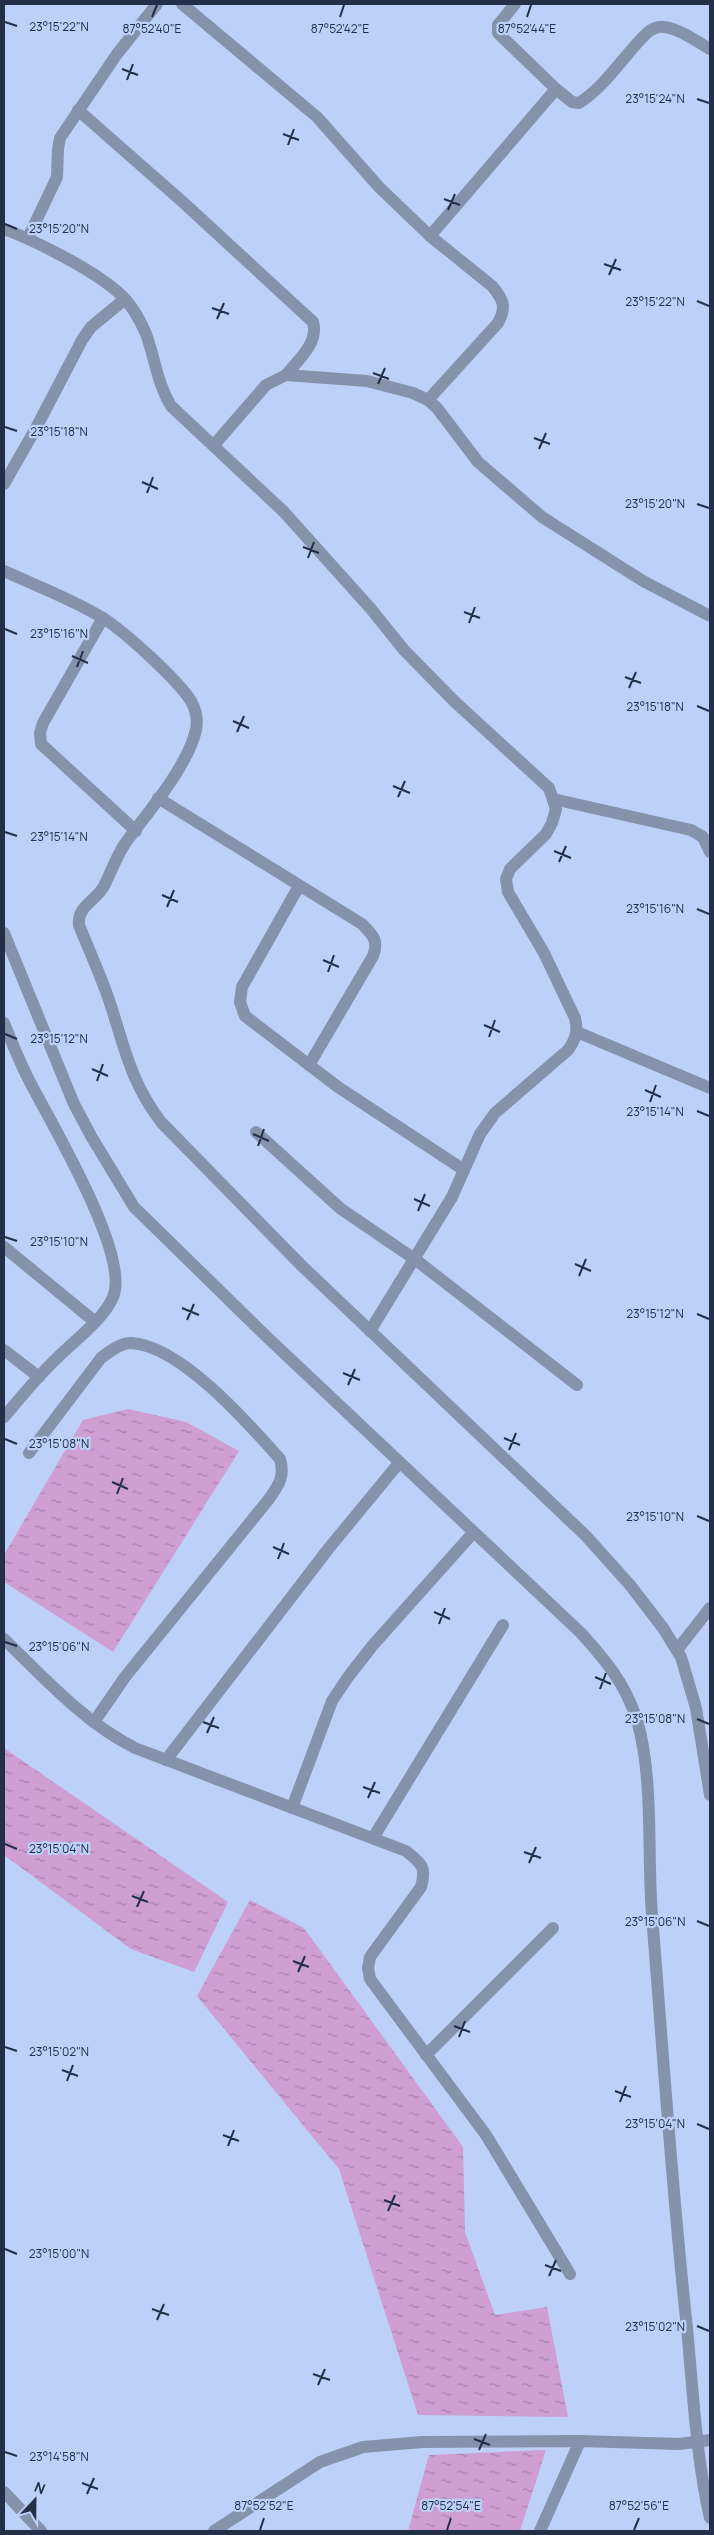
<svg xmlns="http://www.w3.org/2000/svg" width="714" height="2535" font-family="Manrope,sans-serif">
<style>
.water{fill:url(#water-ripples)}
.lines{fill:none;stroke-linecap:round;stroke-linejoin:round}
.street{stroke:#8592ab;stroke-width:12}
.ticks{fill:none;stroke:#232f49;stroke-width:2}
.ticks-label{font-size:12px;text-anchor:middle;fill:#232f49;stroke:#bcd0f8;stroke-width:4.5;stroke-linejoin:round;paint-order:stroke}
</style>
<defs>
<pattern id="water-ripples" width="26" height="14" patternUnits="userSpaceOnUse" patternTransform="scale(1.25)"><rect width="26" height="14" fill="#cf9ed2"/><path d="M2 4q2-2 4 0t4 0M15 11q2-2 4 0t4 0" fill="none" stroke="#a881ac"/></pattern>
</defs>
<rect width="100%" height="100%" fill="#bcd0f8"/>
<g class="water">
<path d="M128,1409L186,1422L239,1451L113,1652L4,1582V1555L83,1420Z"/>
<path d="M4,1748L228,1902L194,1972L131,1949L4,1855Z"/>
<path d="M250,1900L304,1928L463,2147L465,2232L495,2315L547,2307L568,2417L418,2415L339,2169L197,1996Z"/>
<path d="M546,2450L520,2531H408L429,2455Z"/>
</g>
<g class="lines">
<g class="street">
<path d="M182,4L317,117L379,187L430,236L492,286C503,299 507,307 498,323L428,400"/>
<path d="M515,4L498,25V33L556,89"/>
<path d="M78,110L185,204L313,322C319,343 298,360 286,375"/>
<path d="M4,229C36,241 96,271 121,295C132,305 140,320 146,334C155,358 157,383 171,406L284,512L371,609L404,650L454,701L549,788L556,809L552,823L546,834L510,869L506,879L508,892L544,953L575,1018C578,1031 576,1039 568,1050L495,1113L480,1134L452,1197L370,1331"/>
<path d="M430,236L556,89L572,102L579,103C607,85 623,56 647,33C651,29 658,26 664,27C680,29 696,41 710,49"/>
<path d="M28,238L57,177L58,149L60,138L117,54L157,4"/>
<path d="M214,445L266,385L286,375L367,381L413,393L428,400L437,408L478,462L542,517L643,581L710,616"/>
<path d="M4,484L36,428L82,340L91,327L125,299"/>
<path d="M4,571C37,586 72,599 103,618C125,632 177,679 191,701C196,710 198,720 196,730C187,768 147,813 124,845C116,858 111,872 104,886C96,901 77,906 79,925C89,950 100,974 109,1000C125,1048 130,1081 161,1122L301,1265L586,1536L630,1585L663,1628L681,1657L696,1708L710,1795"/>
<path d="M103,618L43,723L40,733L41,744L136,831"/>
<path d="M158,798L362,924C373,935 379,941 373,956L309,1065"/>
<path d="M553,799L691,830L703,837L710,852"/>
<path d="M299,886L242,987L240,1002L245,1016L338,1087L464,1170"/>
<path d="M4,933L74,1104L91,1136L134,1207L268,1338L581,1633C606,1661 625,1683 637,1720C654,1779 647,1853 652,1915C663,2053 672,2191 687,2328C693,2391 696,2457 710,2518"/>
<path d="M4,1023C12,1043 20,1063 30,1082C51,1123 131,1256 113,1297C104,1319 74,1341 57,1358C38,1376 21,1397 4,1417"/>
<path d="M577,1032L710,1088"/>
<path d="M256,1132L341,1209L416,1260L577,1385"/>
<path d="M4,1247L94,1321"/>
<path d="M4,1350L39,1377"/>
<path d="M29,1453L101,1358C109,1352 120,1343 131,1343C180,1345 249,1424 280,1459C285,1476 279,1485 269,1499L125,1677L94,1722"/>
<path d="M4,1639C44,1678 85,1723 135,1748L406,1851C421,1863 427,1867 421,1887L370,1957L368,1968L370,1979L486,2135L570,2274"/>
<path d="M677,1650L710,1608"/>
<path d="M166,1760L329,1548L399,1463"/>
<path d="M292,1808L332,1701L348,1677L373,1645L473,1533"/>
<path d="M373,1838L503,1625"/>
<path d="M426,2055L553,1928"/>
<path d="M4,2492L41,2531"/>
<path d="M214,2531L320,2462L363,2447L422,2442L580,2441L679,2444L710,2440"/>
<path d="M540,2531L580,2441"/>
</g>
</g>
<path class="ticks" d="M152,17L157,5M340,17L344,5M527,17L531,5M5,22L17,26M122,69L138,75M127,80L133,64M697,99L709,103M283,134L299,140M288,145L294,129M444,199L460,205M448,210L455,194M5,224L17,229M604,264L621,270M609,275L616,259M697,301L709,306M212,308L229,314M217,319L224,303M373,373L389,379M378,384L385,368M5,427L17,431M534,438L550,444M539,449L546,433M142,482L158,489M147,493L153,477M697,504L709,508M303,547L319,553M308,558L314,542M464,612L480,618M469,623L475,607M5,629L17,634M72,656L88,663M77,667L83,651M625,677L641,683M629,688L636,672M697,706L709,711M233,721L249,728M237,732L244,716M393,786L410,793M398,797L405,781M5,832L17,836M554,851L571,858M559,862L566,846M162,895L178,902M167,907L174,890M697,909L709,914M323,960L339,967M328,972L334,955M484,1025L500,1032M5,1034L17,1039M489,1037L495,1020M92,1069L108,1076M97,1081L103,1064M645,1090L661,1097M650,1102L656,1085M697,1111L709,1116M253,1134L269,1141M258,1146L264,1129M414,1199L430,1206M418,1211L425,1194M5,1237L17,1241M575,1264L591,1271M579,1276L586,1259M182,1308L199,1315M697,1314L709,1319M187,1320L194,1304M343,1373L360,1380M348,1385L355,1369M504,1438L520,1445M5,1439L17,1444M509,1450L516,1433M112,1482L128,1489M117,1494L123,1478M697,1516L709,1521M273,1547L289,1554M278,1559L284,1543M434,1612L450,1619M439,1624L445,1608M5,1642L17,1646M595,1677L611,1684M600,1689L606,1673M697,1719L709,1724M203,1722L219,1728M207,1733L214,1717M363,1787L380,1793M368,1798L375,1782M5,1844L17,1849M524,1852L541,1858M529,1863L536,1847M132,1896L148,1902M137,1907L144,1891M697,1921L709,1926M293,1961L309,1967M298,1972L305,1956M454,2026L470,2032M459,2037L465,2021M5,2047L17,2051M62,2070L78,2076M67,2081L73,2065M615,2091L631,2097M620,2102L626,2086M697,2124L709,2129M223,2135L239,2141M228,2146L234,2130M384,2200L400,2206M388,2211L395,2195M5,2249L17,2254M545,2265L561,2271M549,2276L556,2260M152,2309L169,2315M157,2320L164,2304M697,2326L709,2331M313,2374L330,2380M318,2385L325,2369M474,2439L490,2445M479,2450L486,2434M5,2452L17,2456M82,2483L98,2489M87,2494L94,2478M260,2530L264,2518M447,2530L451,2518M634,2530L639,2518"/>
<g class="ticks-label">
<text x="59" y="31">23°15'22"N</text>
<text x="152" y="33">87°52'40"E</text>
<text x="340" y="33">87°52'42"E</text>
<text x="527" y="33">87°52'44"E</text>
<text x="655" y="103">23°15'24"N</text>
<text x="59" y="233">23°15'20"N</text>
<text x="655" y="306">23°15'22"N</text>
<text x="59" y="436">23°15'18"N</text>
<text x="655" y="508">23°15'20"N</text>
<text x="59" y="638">23°15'16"N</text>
<text x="655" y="711">23°15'18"N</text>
<text x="59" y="841">23°15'14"N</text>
<text x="655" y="913">23°15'16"N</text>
<text x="59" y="1043">23°15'12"N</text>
<text x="655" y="1116">23°15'14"N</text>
<text x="59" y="1246">23°15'10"N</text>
<text x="655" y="1318">23°15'12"N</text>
<text x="59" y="1448">23°15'08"N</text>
<text x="655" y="1521">23°15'10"N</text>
<text x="59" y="1651">23°15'06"N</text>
<text x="655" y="1723">23°15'08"N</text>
<text x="59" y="1853">23°15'04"N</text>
<text x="655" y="1926">23°15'06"N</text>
<text x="59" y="2056">23°15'02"N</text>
<text x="655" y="2128">23°15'04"N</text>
<text x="59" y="2258">23°15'00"N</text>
<text x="655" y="2331">23°15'02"N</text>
<text x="59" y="2461">23°14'58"N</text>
<text x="264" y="2510">87°52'52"E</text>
<text x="451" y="2510">87°52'54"E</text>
<text x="639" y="2510">87°52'56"E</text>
</g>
<rect width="714" height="2535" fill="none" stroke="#232f49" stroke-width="10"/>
<g transform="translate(35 2500) rotate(22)" stroke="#bcd0f8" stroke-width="4" paint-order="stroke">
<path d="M0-4L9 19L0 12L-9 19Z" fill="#232f49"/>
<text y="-8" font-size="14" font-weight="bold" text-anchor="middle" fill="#232f49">N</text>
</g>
</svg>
